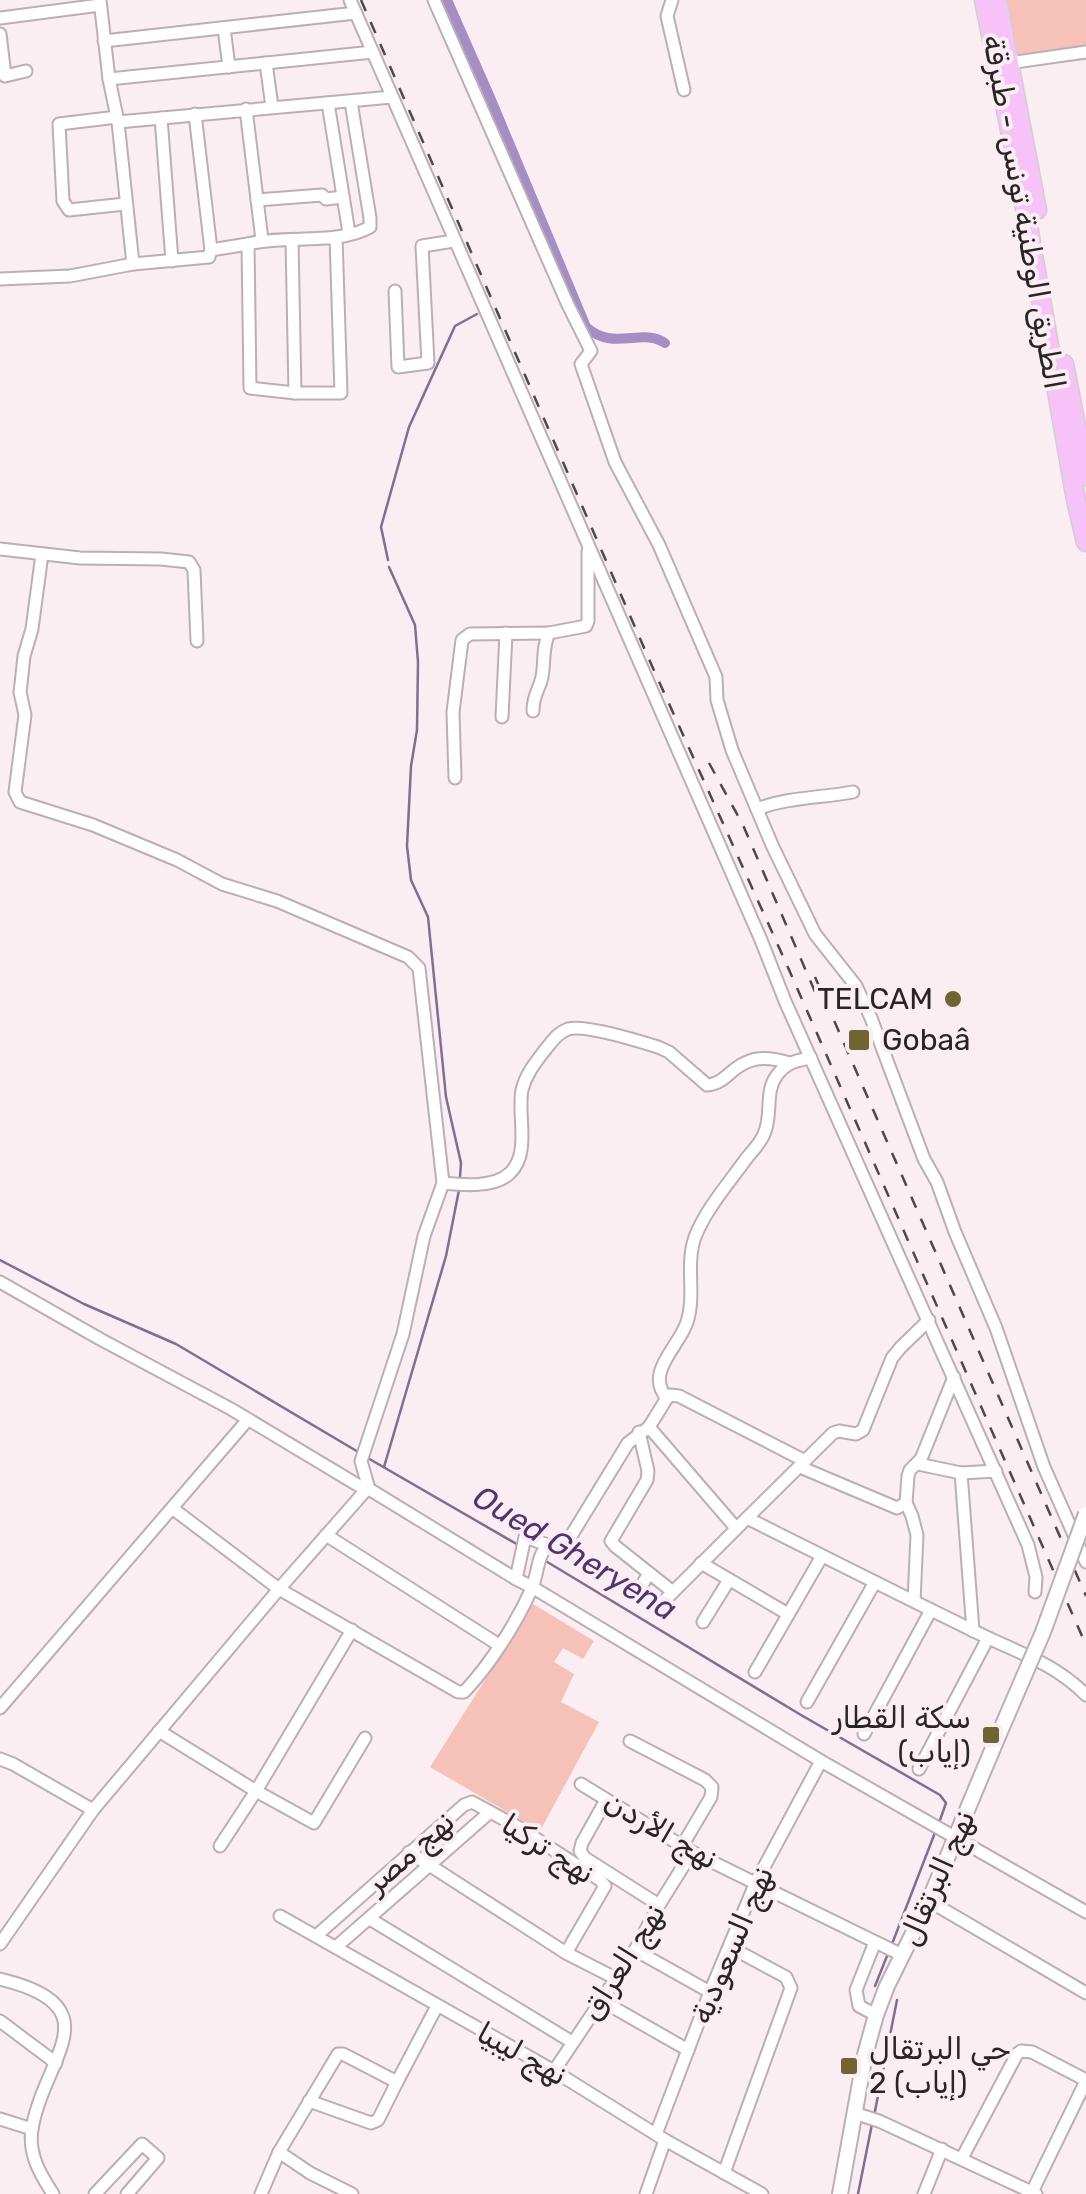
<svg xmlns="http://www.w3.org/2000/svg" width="1086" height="2194" font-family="Rubik,Vazirmatn,sans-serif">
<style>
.green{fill:#f6c1b6}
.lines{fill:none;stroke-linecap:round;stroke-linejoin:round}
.stream{stroke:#806e95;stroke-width:2.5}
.canal{stroke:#a58ec4;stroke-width:10}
.minor-casing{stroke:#bbafb5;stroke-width:15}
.tertiary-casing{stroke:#bbafb5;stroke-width:18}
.primary-casing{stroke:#d0cfcf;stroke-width:21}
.minor{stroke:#fff;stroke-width:11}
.tertiary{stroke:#fff;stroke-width:14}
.primary{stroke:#f7c2f8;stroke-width:18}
.rail{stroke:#4d484b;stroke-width:2.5;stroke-dasharray:12 12;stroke-linecap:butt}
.tertiary-bridge-casing{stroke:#bbafb5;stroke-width:18;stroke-linecap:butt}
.tertiary-bridge{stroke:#fff;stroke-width:14}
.poi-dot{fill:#706531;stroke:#faeef3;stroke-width:4}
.labels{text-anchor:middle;stroke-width:8;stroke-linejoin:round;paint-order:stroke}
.street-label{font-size:30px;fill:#292527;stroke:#faeef3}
.poi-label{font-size:30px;fill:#292527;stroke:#faeef3;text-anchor:end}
.water-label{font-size:32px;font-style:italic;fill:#523274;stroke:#faeef3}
</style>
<rect width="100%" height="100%" fill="#faeef3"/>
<g class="green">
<path d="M1007,0H1086V60L1018,67Z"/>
<path d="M533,1604L594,1641L583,1659L563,1648L554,1662L574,1674L561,1702L599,1722L540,1831L430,1767Z"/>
</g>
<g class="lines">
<g class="stream">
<path d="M388,560L381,527L409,427L455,326L477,314"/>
<path d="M389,567L415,625L418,662L417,730L411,766L407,846L411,880L428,917L446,1097L461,1163L460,1177"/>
<path d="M0,1260L84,1304L176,1344L360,1453"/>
<path d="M366,1457L520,1546"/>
<path d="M384,1467L446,1256L459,1190"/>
<path d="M544,1560L801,1715L940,1795L946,1803L939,1823"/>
<path d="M892,1944L936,1830"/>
<path d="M875,1986L889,1951"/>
<path d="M874,2116L897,2000"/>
<path d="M858,2194L872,2124"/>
</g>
<path class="canal" d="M447,0L489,95L586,327C614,352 642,327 665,343"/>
<g class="minor-casing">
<g id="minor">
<path d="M100,0L109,79L118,122L133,264"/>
<path d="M350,0L761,940L785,1001L1028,1545L1036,1577L1035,1592"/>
<path d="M434,0L568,305L591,351L581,364L615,462L659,545L716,677L717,700L732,750L772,845L815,934L856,986L871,1018L924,1159L937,1182L955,1232L996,1328L1044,1467L1086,1562"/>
<path d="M672,0L667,16L684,90"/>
<path d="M0,18L100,5"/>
<path d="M224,28L229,67"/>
<path d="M0,34L5,76L26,71"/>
<path d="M104,41L356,13"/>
<path d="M266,63L272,107"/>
<path d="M1009,63L1086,52"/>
<path d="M109,79L373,52"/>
<path d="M328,103L349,233"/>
<path d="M246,109L262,240"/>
<path d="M117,117L59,124L63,201L69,210L125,204"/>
<path d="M161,118L172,261"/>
<path d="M118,122L392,97"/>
<path d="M257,200L322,195L326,199L343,197"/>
<path d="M336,237L341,393H295L250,388L248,244C285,234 337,246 370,227V218L351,102"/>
<path d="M292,240L295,393"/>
<path d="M211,250L248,244"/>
<path d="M0,279L70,276L133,264L209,257L211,250L195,114"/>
<path d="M395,291L398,367L428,363L422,246L454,241"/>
<path d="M0,549L80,558L161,559L189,562L194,570L197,641"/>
<path d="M42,554L32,629L24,656L21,684L20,692L25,715L15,792L20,802L93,825L177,860L222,884L277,901L408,957L419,968L443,1183L424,1236L403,1334L361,1461L369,1489"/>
<path d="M533,711C533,694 539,691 542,677C545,661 542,648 549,633"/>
<path d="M502,717L506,633"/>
<path d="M455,778L453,712L462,640L470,634L549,633L586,626L588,621V551"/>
<path d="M757,809C788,797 821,798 853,792"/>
<path d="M443,1183C463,1185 495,1188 510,1173C531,1153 517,1115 522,1090C526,1074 535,1063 545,1050C552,1042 557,1033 568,1029C584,1024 639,1041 658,1047L669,1052L707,1085C720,1084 725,1077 735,1069C753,1055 770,1057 790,1063"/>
<path d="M0,1282L100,1339L231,1409L366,1490L369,1489L516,1579L532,1587L821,1761L1086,1912"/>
<path d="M667,1398C644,1373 679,1347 687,1322C696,1295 685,1265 695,1237C706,1209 728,1184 746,1159C752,1151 760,1144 764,1134C773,1115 764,1092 777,1075C786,1063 797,1060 811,1058"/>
<path d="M649,1427L667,1398L670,1395L679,1396L805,1461"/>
<path d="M639,1432L648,1471L647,1480L611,1541L615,1546L673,1592"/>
<path d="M918,1464L961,1473L996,1471"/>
<path d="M800,1467L897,1508L906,1503"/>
<path d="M961,1473L973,1631"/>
<path d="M366,1490L279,1589L458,1692H464C490,1665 517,1622 532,1588C538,1574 537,1555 548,1545L558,1550L563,1549L628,1443L649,1427L736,1528"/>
<path d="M747,1518L833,1433L839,1431L856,1434L863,1430L892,1358L901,1347L929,1320"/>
<path d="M326,1535L499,1645"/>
<path d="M701,1563L788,1614"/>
<path d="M516,1579L525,1537L548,1545"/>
<path d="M637,1594L649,1573"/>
<path d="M914,1601L917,1535L912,1516L906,1503L908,1476L910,1470L921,1459L954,1377"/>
<path d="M658,1607L747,1518C823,1556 898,1594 974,1631C1015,1652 1052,1661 1086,1695"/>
<path d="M703,1622L729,1580"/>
<path d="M352,1630L256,1791L314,1823L365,1738"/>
<path d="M755,1672L822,1556"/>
<path d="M807,1702L875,1582"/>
<path d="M0,1708L245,1423"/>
<path d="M159,1731L256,1791L220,1846"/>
<path d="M864,1734L931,1610"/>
<path d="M630,1741L705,1780L712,1787L711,1797L682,1846"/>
<path d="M0,1759L13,1764L93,1810"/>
<path d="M919,1769L988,1638"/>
<path d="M581,1784L692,1852L902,1955"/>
<path d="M606,1800L582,1843L580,1851L585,1858L659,1905"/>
<path d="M409,1852L566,1953L615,1978"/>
<path d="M929,1901L1086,1993"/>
<path d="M280,1916L554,2071L665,2140L762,2194"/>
<path d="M370,1919L572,2042"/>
<path d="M316,1936L464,1805L472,1802L518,1827L600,1880L605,1886L566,1953"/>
<path d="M875,1942L856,1990L859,2006L876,2015"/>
<path d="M0,1944L93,1810L279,1589L172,1508"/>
<path d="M336,1947L490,1812"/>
<path d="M635,1950L710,1992"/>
<path d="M0,1979C115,2007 44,2057 32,2129C28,2154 40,2174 53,2194"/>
<path d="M602,2001L688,2050"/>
<path d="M0,2021L56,2063"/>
<path d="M554,2071L635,1950L659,1905L692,1852"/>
<path d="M309,2101L371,2123L378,2120L397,2082"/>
<path d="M854,2113L879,2121L1036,2194"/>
<path d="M0,2119L32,2129"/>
<path d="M656,2134L710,1992L756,1882L821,1761"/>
<path d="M279,2152L310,2173L352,2194"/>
<path d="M962,2158L1017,2054L1021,2051L1032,2052L1086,2080"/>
<path d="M724,2173L791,1988L786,1977L730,1947"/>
<path d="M1032,2192L1086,2081"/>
<path d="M95,2194L142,2144L158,2158L127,2194"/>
<path d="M261,2194L279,2152L338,2054H343L397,2082L437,2006"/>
<path d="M646,2194L665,2140"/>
<path d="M924,2194L942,2149"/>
</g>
</g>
<g class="tertiary-casing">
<path id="tertiary" d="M840,2194L865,2055L876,2015L887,1986L929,1901L996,1741"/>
</g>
<g class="primary-casing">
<g id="primary">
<path d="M984,0L1020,180L1076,500L1086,542"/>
<path d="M997,0L1037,210"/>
<path d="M1064,364L1086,476"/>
</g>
</g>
<use href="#minor" class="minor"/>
<use href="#tertiary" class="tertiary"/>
<use href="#primary" class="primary"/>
<g class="rail">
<path d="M361,0L652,666L786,963L1086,1645"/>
<path d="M709,763L743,825L816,994"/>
<path d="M815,977L1086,1596"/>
</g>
<g class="tertiary-bridge-casing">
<path id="tertiary-bridge" d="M996,1741L1043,1632L1086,1514"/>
</g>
<use href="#tertiary-bridge" class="tertiary-bridge"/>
</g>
<g class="poi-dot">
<circle cx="953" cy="999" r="10"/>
<rect x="847" y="1028" width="24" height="24" rx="5"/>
<rect x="981" y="1725" width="20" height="20" rx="5"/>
<rect x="839" y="2056" width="20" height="20" rx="5"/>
</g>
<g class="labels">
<g class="street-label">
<text transform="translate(1024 212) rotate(80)" y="10">الطريق الوطنية تونس - طبرقة</text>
<text transform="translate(661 1830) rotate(30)" y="10">نهج الأردن</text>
<text transform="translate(548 1849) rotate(32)" y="10">نهج تركيا</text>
<text transform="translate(410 1852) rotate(-41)" y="10">نهج مصر</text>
<text transform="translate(937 1878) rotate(-66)" y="10">نهج البرتقال</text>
<text transform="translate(732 1945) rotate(-67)" y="10">نهج السعودية</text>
<text transform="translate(623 1962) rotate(-58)" y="10">نهج العراق</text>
<text transform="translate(522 2054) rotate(29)" y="10">نهج ليبيا</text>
</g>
<g class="poi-label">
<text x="933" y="1009">TELCAM</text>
<text x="882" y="1050" text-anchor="start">Gobaâ</text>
<text x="971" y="1728">سكة القطار<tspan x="971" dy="34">(إياب)</tspan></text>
<text x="869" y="2059" text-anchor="start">حي البرتقال<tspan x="869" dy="34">2 (إياب)</tspan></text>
</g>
<g class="water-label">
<text transform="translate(575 1553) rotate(31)" y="11">Oued Gheryena</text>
</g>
</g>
</svg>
